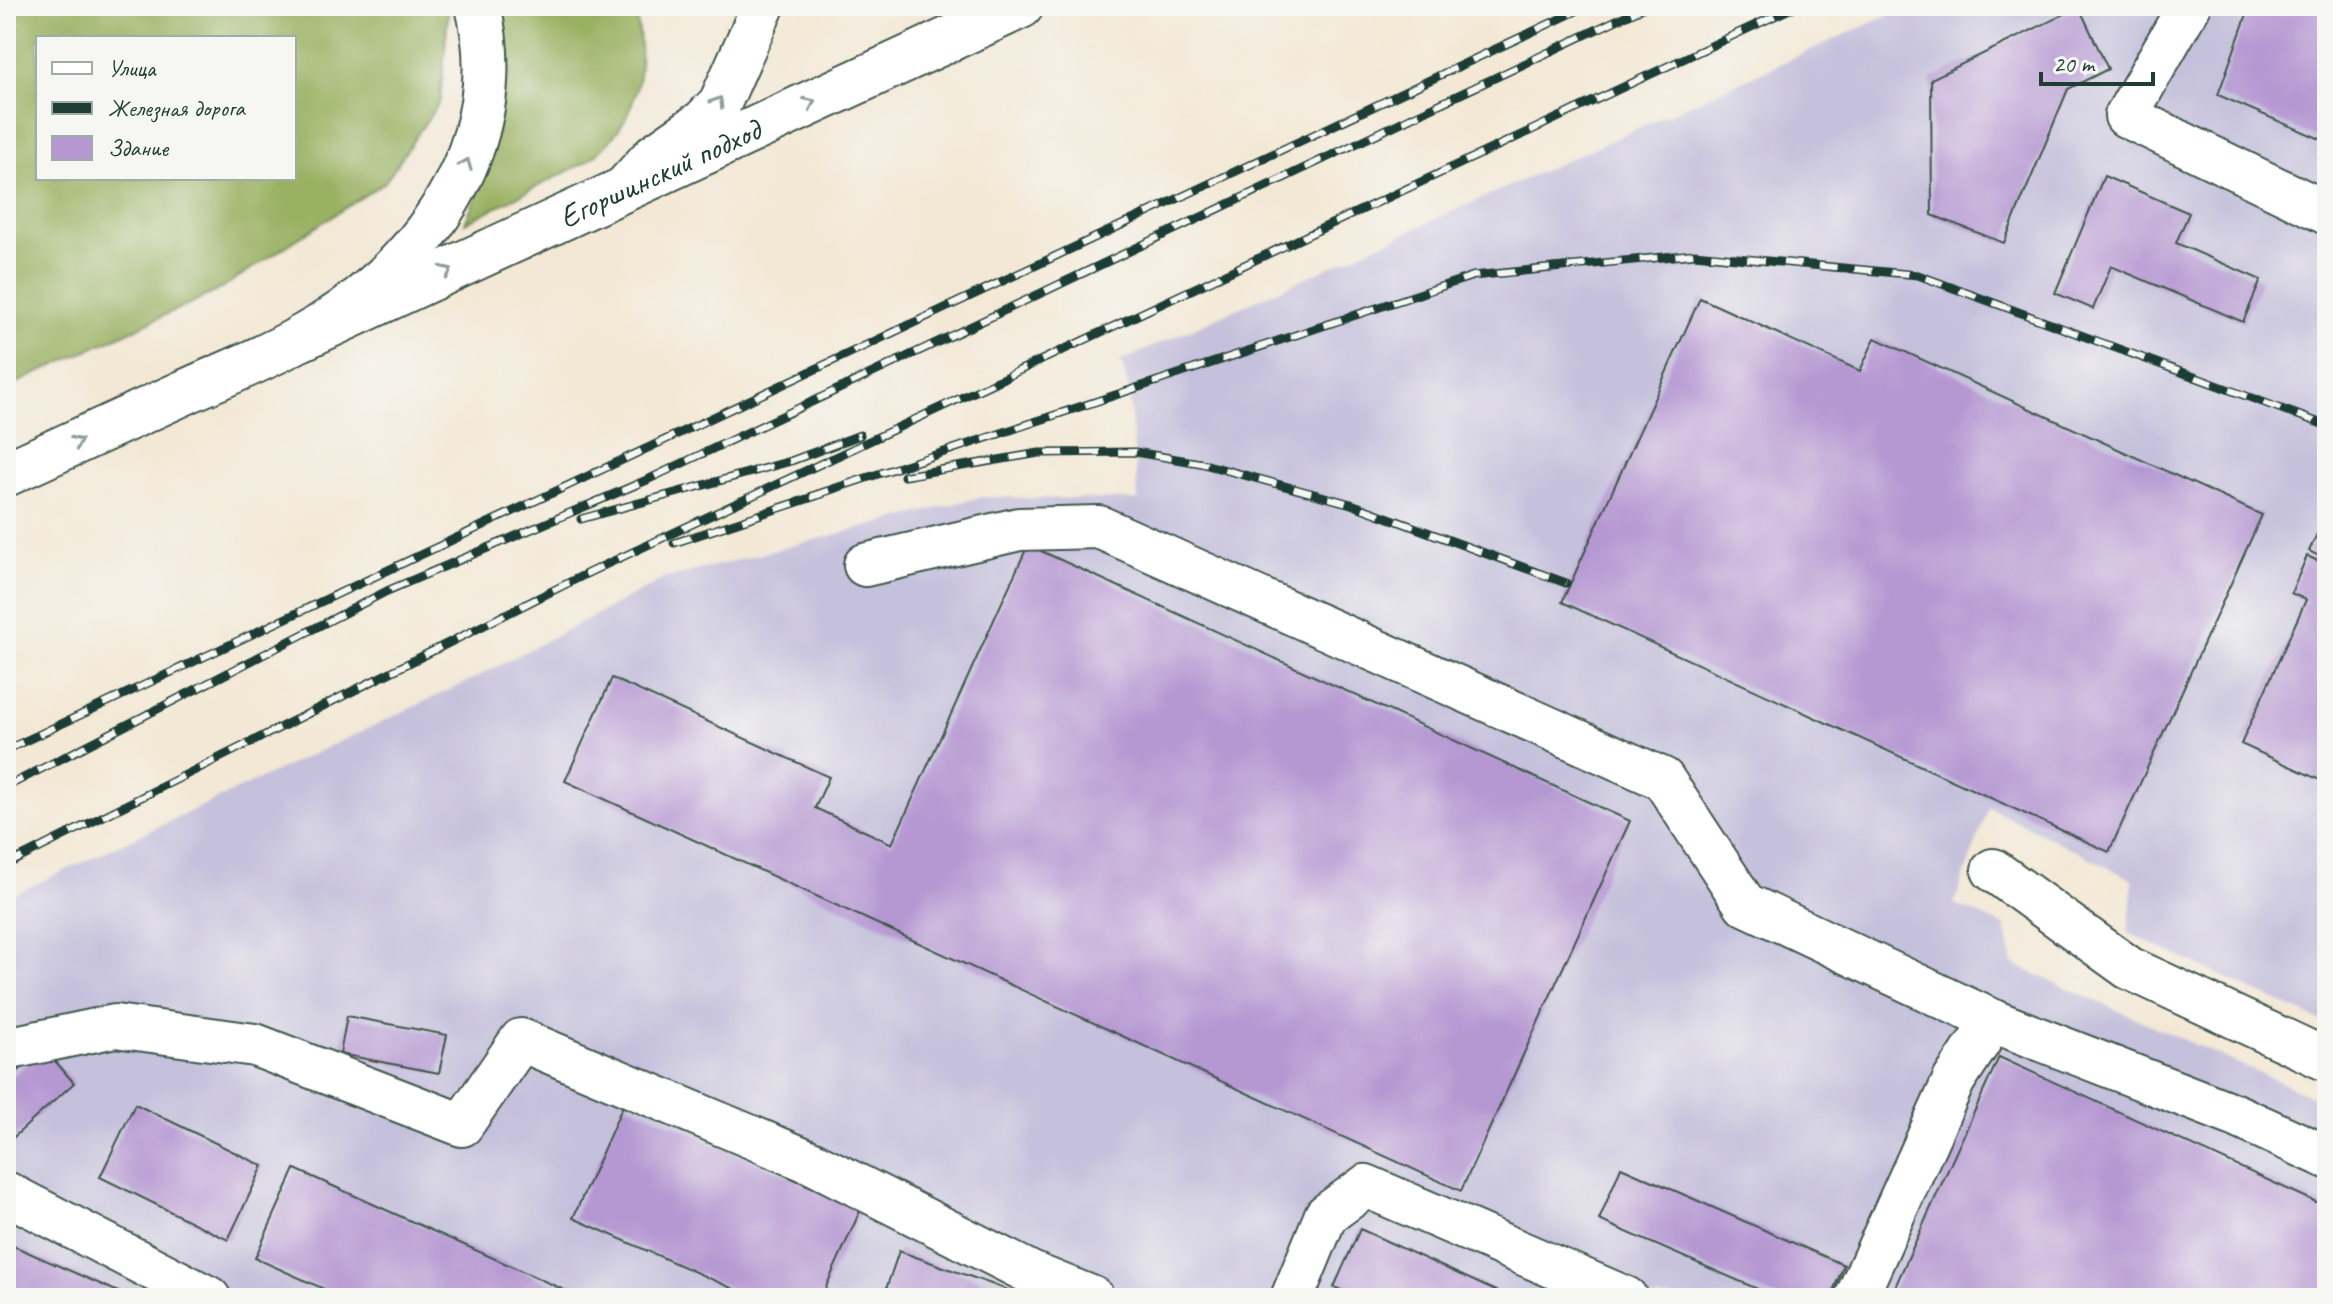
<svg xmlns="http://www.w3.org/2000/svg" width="2333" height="1304" viewBox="0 0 2333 1304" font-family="Caveat,sans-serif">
  <rect width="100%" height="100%" fill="#f6f6f2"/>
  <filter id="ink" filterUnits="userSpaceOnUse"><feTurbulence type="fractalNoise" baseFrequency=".0125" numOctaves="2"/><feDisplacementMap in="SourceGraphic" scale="16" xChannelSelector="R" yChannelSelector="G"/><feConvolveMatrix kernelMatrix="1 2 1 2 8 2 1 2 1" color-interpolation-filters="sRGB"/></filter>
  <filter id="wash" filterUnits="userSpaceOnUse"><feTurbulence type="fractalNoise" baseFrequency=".006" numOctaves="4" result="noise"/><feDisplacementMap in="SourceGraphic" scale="32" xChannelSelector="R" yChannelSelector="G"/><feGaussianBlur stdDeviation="1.8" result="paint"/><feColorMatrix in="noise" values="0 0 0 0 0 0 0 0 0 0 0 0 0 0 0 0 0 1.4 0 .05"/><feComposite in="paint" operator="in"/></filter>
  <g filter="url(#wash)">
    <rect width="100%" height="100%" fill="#f3e8d5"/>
    <polygon fill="#c5c0db" points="1908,6 2327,6 2327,1024 2128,933 2133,880 1989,807 1954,904 2005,926 2013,964 2327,1103 2327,1298 6,1298 6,898 475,678 664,579 981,497 1138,500 1129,391 1121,361"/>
    <g fill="#99b162" stroke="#5c774b" stroke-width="2" fill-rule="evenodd">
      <path d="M 6,6 L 449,6 L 440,101 L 385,182 L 217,291 L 6,388 ZM 38,38 L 294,38 L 294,178 L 38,178 Z"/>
      <path d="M 496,6 L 634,6 C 649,66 639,123 588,161 L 465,223 C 500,138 512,99 496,6 Z"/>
    </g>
    <g id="blocks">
      <g fill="#b598d2">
        <polygon points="2250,6 2327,6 2327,142 2218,95"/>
        <polygon points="2079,7 2108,69 2068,89 2004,243 1932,215 1931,79"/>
        <polygon points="2104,176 2189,213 2176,243 2261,280 2243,322 2111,266 2093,309 2055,293"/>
        <polygon points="1700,298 1860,371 1875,338 2262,515 2109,852 1562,602"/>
        <polygon points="2327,513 2327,560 2309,551"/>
        <polygon points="1028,545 1630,821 1461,1191 565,781 612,678 829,777 815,808 892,844"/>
        <polygon points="2307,556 2327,565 2327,771 2322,781 2241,744 2306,600 2291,593"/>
        <polygon points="347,1016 447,1035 439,1073 340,1054"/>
        <polygon points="44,1048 74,1083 6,1144 6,1082"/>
        <polygon points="1999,1057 2327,1207 2327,1298 1890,1298"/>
        <polygon points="624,1103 861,1209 821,1298 754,1298 573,1218"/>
        <polygon points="135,1104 263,1166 228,1240 100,1177"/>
        <polygon points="1621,1167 1844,1265 1830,1298 1778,1298 1599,1220"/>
        <polygon points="295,1169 582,1298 344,1298 255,1258"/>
        <polygon points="1360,1229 1511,1298 1359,1298 1334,1287"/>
        <polygon points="9,1244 132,1298 6,1298"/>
        <polygon points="899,1251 1030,1298 883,1298"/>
      </g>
    </g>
  </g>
  <g filter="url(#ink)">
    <use href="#blocks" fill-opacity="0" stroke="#3f574c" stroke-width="2"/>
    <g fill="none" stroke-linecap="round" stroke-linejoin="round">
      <g stroke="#3f574c" stroke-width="46">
        <g id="minor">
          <polyline points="2189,6 2126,116 2327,213"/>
          <polyline points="624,188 654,155 703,121 720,103 763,6"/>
          <polyline points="865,565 1019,529 1099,527 1663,779 1745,904 1993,1021"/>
          <polyline points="1993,870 2129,968 2327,1060"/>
          <polyline points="6,1049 115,1026 255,1045 462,1125 521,1040 813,1163 1031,1273 1093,1298"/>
          <polyline points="6,1193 209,1298"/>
          <polyline points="1292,1298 1326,1215 1366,1186 1626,1298"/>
          <polyline points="1856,1298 1954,1080 1993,1021 2237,1116 2327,1157"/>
        </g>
      </g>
      <g stroke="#3f574c" stroke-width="48">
        <g id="major">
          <path id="s1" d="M 300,339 L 1021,6"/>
          <path d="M 6,474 C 65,447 124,420 183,393 C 222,375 262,360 299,339 C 420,273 513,148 478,6"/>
        </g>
      </g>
      <use href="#minor" stroke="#fff" stroke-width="42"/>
      <use href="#major" stroke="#fff" stroke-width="44"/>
      <g stroke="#1f3d34" stroke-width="9">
        <g id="rail">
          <polyline points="904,476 1039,453 1135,452 1200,463 1351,504 1566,583"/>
          <polyline points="812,496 1473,276 1694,254 1918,275 2325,425"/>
          <polyline points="581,519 791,461 860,435"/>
          <polyline points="674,543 822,494"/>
          <polyline points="6,750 1587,6"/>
          <polyline points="6,787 387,591 647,480 1646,6"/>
          <polyline points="6,865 590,572 1796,6"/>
        </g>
      </g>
      <use href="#rail" stroke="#f6f6f2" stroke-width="6" stroke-dasharray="18" stroke-linecap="butt"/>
    </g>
    <defs><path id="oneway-chevron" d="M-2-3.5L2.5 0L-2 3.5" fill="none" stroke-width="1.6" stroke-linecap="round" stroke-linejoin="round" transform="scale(2)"/></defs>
    <g stroke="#8f9e9a">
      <use href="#oneway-chevron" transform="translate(718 102) rotate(-59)"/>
      <use href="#oneway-chevron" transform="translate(810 103) rotate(-25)"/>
      <use href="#oneway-chevron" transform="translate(466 164) rotate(-68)"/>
      <use href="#oneway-chevron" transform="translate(447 271) rotate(-25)"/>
      <use href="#oneway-chevron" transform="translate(77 442) rotate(-25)"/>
    </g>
  </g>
  <g text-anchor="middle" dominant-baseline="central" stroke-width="6" stroke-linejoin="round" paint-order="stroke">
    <g font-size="32" fill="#1f3d34" stroke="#f6f6f2">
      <text stroke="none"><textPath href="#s1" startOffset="396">Егоршинский подход</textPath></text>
    </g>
  </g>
  <rect width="2333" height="1304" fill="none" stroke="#f6f6f2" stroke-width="32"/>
  <rect x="36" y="36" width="260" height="144" fill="#f6f6f2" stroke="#a0aca6" stroke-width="2"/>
  <rect x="52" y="62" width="40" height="12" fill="#ffffff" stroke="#a0aca6" stroke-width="2"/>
  <text x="108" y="76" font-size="24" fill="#1f3d34">Улица</text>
  <rect x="52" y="102" width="40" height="12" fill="#1f3d34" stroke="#a0aca6" stroke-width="2"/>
  <text x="108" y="116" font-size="24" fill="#1f3d34">Железная дорога</text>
  <rect x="52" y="136" width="40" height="24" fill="#b598d2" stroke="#a0aca6" stroke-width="2"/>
  <text x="108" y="156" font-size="24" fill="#1f3d34">Здание</text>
  <path d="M2041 72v12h112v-12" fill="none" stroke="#1f3d34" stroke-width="4"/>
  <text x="2053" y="72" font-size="24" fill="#1f3d34" stroke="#f6f6f2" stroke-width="6" paint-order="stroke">20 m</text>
</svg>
